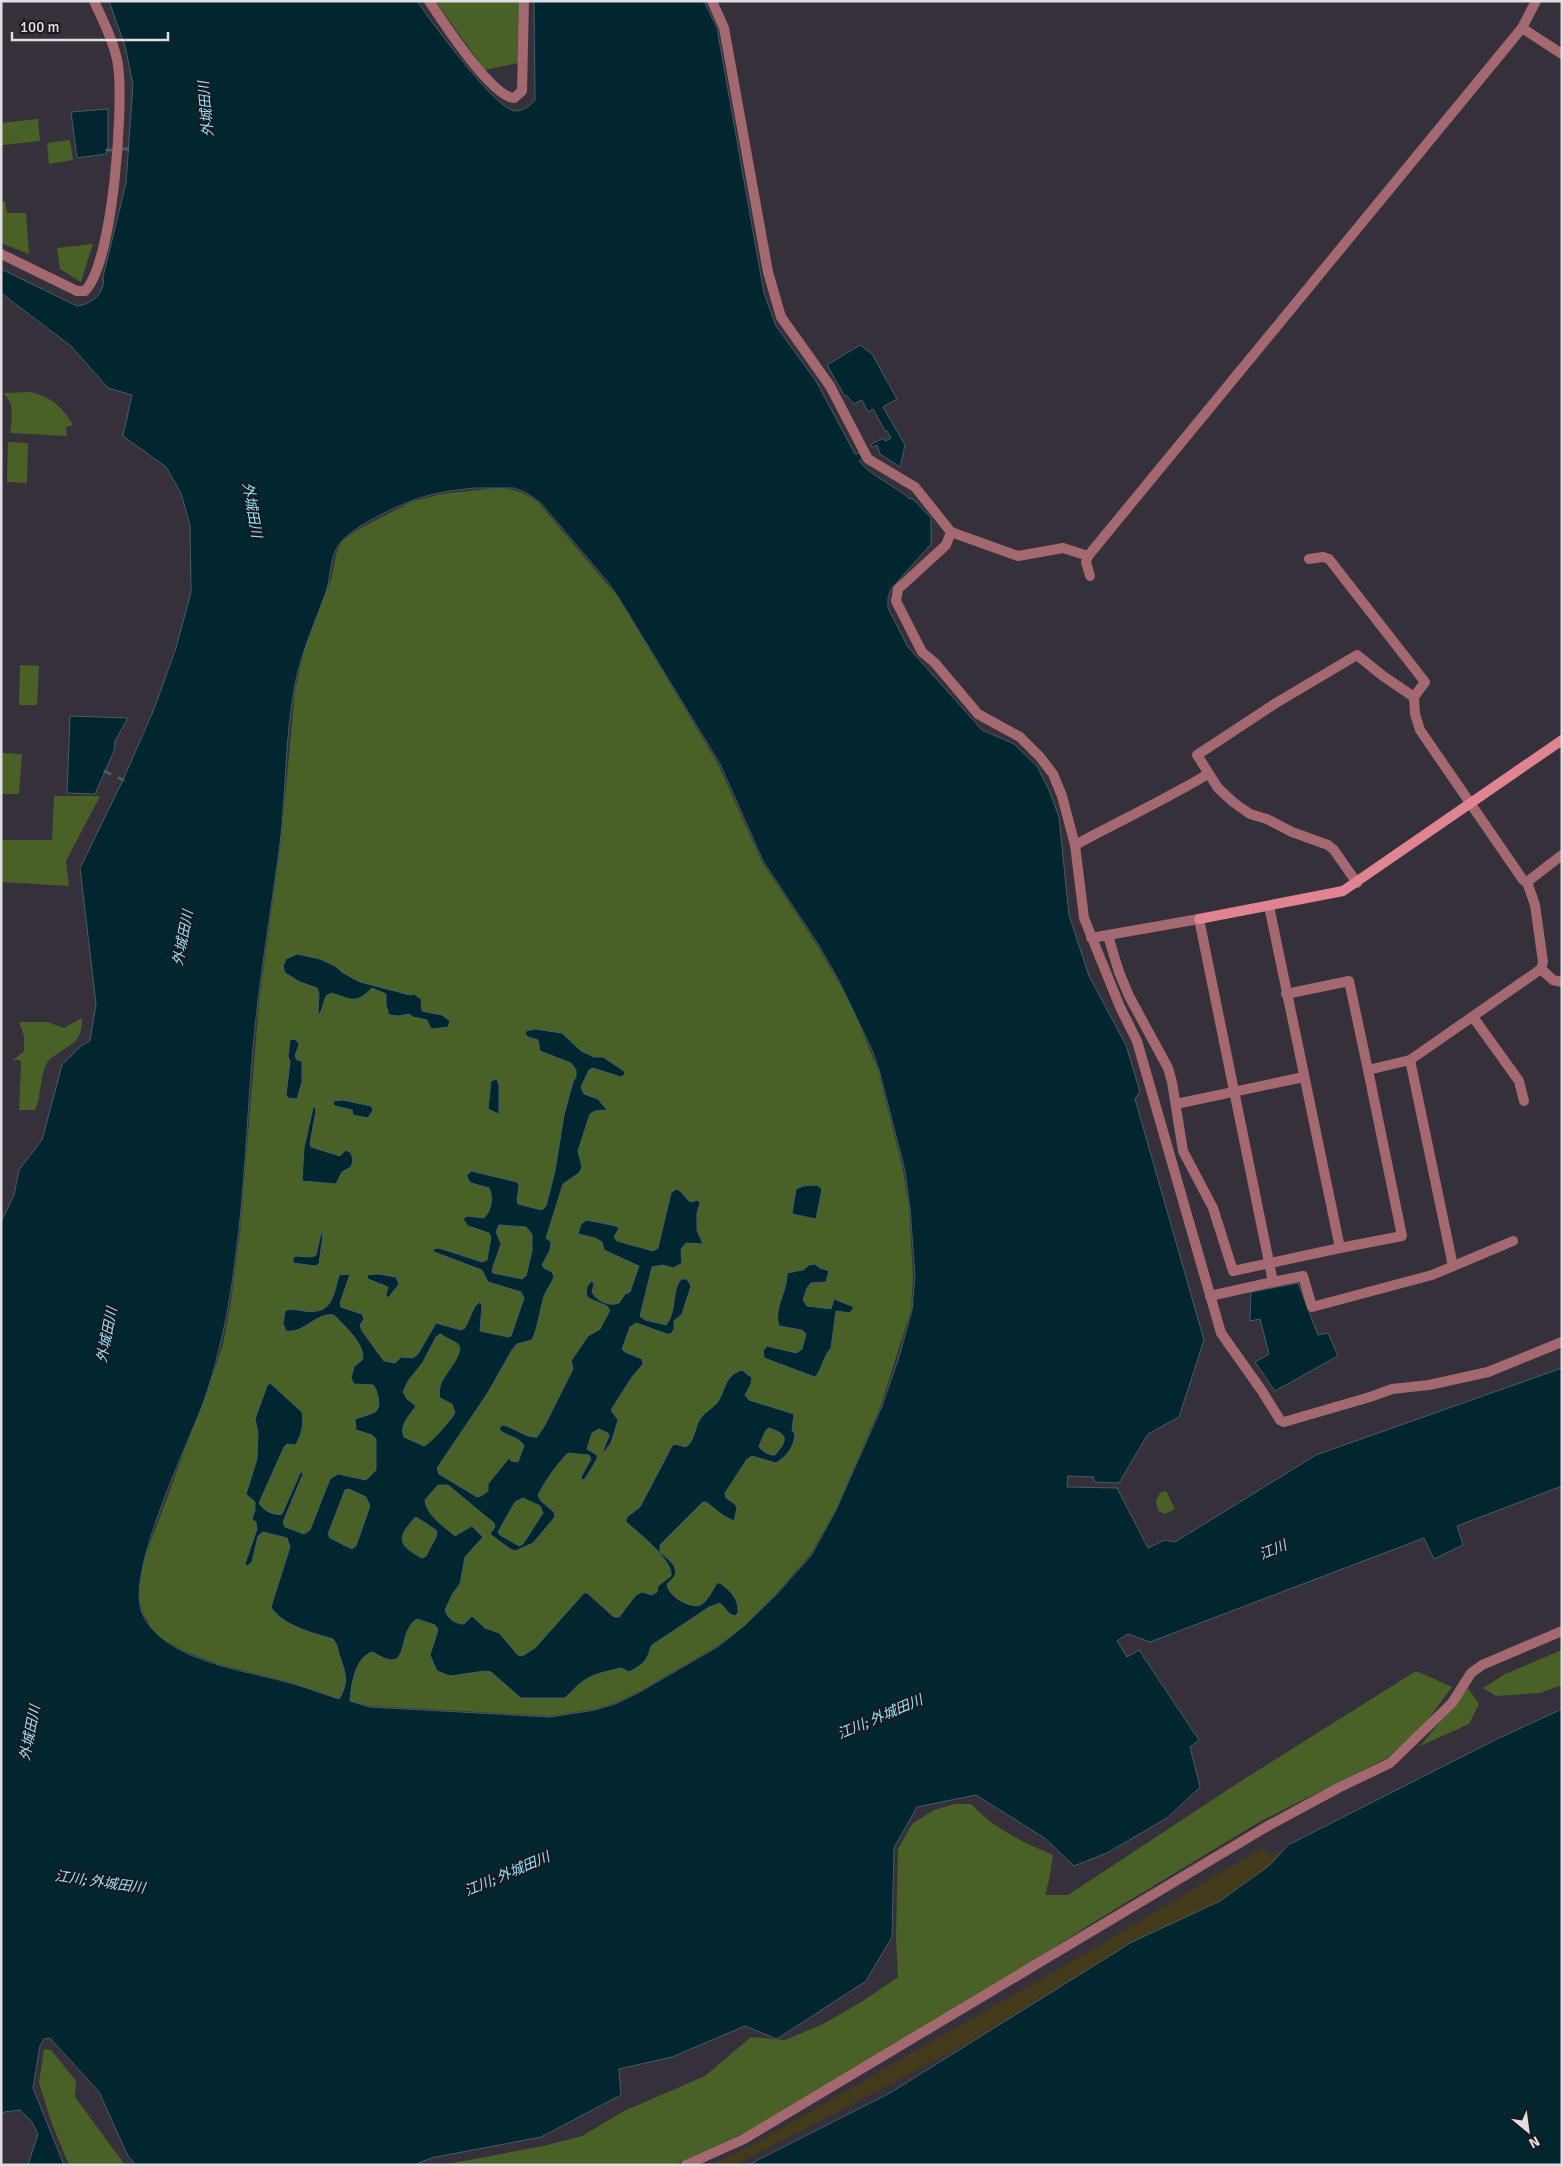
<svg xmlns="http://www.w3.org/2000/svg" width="1563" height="2166" viewBox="0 0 1563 2166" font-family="Signika,'Noto Sans JP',sans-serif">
  <rect width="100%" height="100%" fill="#36303a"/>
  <g fill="#496127">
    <polygon points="435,1 521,1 518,63 485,70"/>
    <polygon points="38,119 40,141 2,145 1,157 1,123"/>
    <polygon points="70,140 73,160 49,164 47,143"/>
    <polygon points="5,201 7,213 26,213 29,254 1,243 1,202"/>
    <polygon points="93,244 81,282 60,269 57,248"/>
    <path d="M 29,392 C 50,396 62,406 73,425 L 66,427 L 67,436 L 10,433 C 12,418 15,404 3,393 Z"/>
    <polygon points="8,442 28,443 27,483 7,482"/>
    <path d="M 497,488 C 514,489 524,492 538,502 L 618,597 L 718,764 L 762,862 L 817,945 L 851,1004 L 878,1070 L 903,1170 L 909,1208 L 913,1277 L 911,1310 L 881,1405 L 836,1509 L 810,1555 L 775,1595 L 745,1625 L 719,1645 L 638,1692 L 615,1703 L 595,1709 L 550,1716 L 370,1706 L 338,1699 L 289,1682 L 218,1664 L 184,1651 L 161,1638 L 152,1629 L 142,1611 L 139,1597 L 141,1568 L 216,1366 L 223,1344 L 231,1302 L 240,1232 L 259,1002 L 281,841 L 295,691 L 306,643 L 331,580 L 337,551 L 342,541 L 357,530 L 411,502 L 441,494 Z"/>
    <polygon points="20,665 39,666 37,705 19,705"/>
    <polygon points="1,753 22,754 19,794 1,794"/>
    <polygon points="54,796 100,796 66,861 69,886 1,882 1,840 52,840"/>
    <path d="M 82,1018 C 82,1040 75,1042 57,1054 C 54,1056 50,1058 48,1061 C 39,1076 42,1095 35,1110 L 19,1110 L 21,1065 L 20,1060 L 13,1060 L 24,1051 L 24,1036 L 19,1022 L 47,1022 L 64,1028 Z"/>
    <polygon points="1166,1491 1175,1509 1165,1514 1158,1511 1156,1501 1160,1493"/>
    <polygon points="1562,1650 1562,1685 1540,1693 1496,1696 1483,1688 1505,1674"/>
    <path d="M 1416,1671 L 1452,1687 L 1424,1725 L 1387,1758 L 1261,1821 L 1099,1919 L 1000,1982 L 751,2130 L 674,2165 L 442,2165 L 543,2146 L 582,2136 L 624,2111 L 705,2076 L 751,2037 L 785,2040 L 823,2024 L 863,2001 L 898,1977 L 896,1937 L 898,1849 L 912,1824 L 934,1810 L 955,1804 L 971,1804 C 993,1828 1022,1842 1053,1855 L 1049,1880 L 1045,1895 L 1068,1895 L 1238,1783 Z"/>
    <polygon points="1468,1688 1479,1704 1469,1724 1420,1746"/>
    <polygon points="44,2049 51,2050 76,2081 75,2097 125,2165 69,2165 52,2124 39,2083"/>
  </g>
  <polygon fill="#423a1a" points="1536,1727 1060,1995 735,2165 711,2165 754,2144 1100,1945 1263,1847 1270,1857"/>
  <g fill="#022630" stroke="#455d66" fill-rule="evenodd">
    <path d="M 109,1 L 417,1 C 431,21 495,109 515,111 C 523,111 530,106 535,100 L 534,1 L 704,1 L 717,28 L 764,293 L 776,326 L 816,381 L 855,454 L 859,453 L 862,458 L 859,461 C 872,477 894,485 910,499 L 912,498 L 931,518 L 931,544 L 891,589 L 888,598 L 888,608 L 908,647 L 982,730 L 1014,744 L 1037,766 L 1049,790 L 1059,817 L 1069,915 L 1089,976 L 1126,1045 L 1140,1092 L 1135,1099 L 1204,1340 L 1179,1417 L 1148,1434 L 1119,1483 L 1094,1482 L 1094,1477 L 1068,1476 L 1067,1487 L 1117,1488 L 1148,1548 L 1165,1540 L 1175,1542 L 1316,1455 L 1562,1368 L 1562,1486 L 1457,1526 L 1463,1545 L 1434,1559 L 1424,1538 L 1150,1642 L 1128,1634 L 1117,1641 L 1127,1657 L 1139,1650 L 1199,1740 L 1190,1747 L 1200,1787 L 1167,1818 L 1107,1853 L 1074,1866 L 1046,1839 L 976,1795 L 917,1807 L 894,1848 L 892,1937 L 866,1981 L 777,2039 L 745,2026 L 672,2057 L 619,2069 L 621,2095 L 541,2137 L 431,2158 L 414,2165 L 136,2165 L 128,2156 L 99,2092 L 50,2038 L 44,2039 L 40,2046 L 33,2088 L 64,2165 L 28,2165 L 38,2134 L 32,2122 L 20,2110 L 4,2112 L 1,2115 L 1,1222 L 14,1195 L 19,1170 L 42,1140 L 62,1065 L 81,1046 L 90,1041 L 96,1004 L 80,868 L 123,780 L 154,709 L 176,648 L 191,592 L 190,525 L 181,493 L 166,467 L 123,436 L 132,395 L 108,388 L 71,346 L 1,293 L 1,269 L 77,306 C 92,304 106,293 103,277 L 126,183 L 133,84 L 125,46 ZM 474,488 L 514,488 L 525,492 L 540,502 L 607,581 L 620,600 L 720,764 L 763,861 L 818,944 L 838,979 L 872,1050 L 879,1070 L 905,1171 L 910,1209 L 915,1276 L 912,1310 L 899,1357 L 882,1406 L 836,1510 L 811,1556 L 775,1596 L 745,1625 L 719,1646 L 638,1693 L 615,1704 L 595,1710 L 550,1717 L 370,1707 L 350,1701 C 351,1686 355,1656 373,1652 C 413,1678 395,1632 417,1619 L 435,1625 L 438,1630 L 430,1655 L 437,1671 L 450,1676 L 485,1671 L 491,1672 L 521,1698 L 565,1698 C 587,1675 591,1675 621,1668 L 629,1672 C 636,1668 644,1664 647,1657 C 650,1653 649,1649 652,1645 L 709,1607 L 720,1603 L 730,1614 L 735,1616 L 738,1613 C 739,1598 731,1592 720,1583 L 717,1583 C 713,1589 707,1603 700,1605 C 689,1609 667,1595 667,1584 C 669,1581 674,1578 675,1575 C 679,1566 665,1557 660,1552 L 660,1545 L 703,1502 L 706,1502 L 724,1516 L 734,1521 L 737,1508 L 735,1504 L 726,1498 L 725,1493 L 747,1459 L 752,1456 L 776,1463 C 787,1456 794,1447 795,1434 L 792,1430 L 794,1414 L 749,1400 L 745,1395 L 751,1384 L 752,1378 L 742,1370 C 726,1375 726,1387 719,1400 C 714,1409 703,1411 698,1423 C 694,1432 694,1441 686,1447 L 674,1444 L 672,1446 L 640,1507 L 627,1517 L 626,1522 C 638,1532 674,1561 671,1576 L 658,1586 L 657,1592 L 652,1595 L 642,1592 L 636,1595 L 619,1617 L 614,1617 L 587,1593 L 584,1593 L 535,1648 L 522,1656 L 518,1655 L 499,1633 L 485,1628 L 472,1616 L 464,1624 C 455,1624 448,1619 445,1610 L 453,1593 L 460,1584 L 465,1557 L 483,1537 L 472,1526 L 455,1536 C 445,1527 426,1515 425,1500 L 438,1485 L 448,1485 L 494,1523 L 495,1527 L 490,1534 L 510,1549 L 515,1551 L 533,1543 L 555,1517 L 554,1512 L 541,1501 L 538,1495 C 546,1480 556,1465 568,1453 L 589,1455 L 591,1459 L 581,1477 L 582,1480 L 585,1479 L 597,1459 L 597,1455 L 587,1449 L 592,1433 L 599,1429 L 608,1433 L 609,1436 L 603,1451 L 604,1452 L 611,1443 L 618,1420 L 611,1410 L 632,1377 L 643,1364 L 642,1359 L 625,1352 L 622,1349 L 630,1327 L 636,1323 L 667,1334 L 671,1334 L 674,1329 L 674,1321 L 682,1314 L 691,1286 L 687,1279 L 681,1279 C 671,1292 677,1313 666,1325 L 645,1320 L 640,1316 L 652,1267 L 663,1265 L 673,1268 L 682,1263 L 681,1249 L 686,1243 L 703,1244 L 697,1230 L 697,1213 L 700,1203 L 698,1200 L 690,1202 L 680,1191 L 676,1189 L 671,1193 L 658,1248 L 653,1251 L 617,1241 L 614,1237 L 619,1228 L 616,1226 L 587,1220 L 581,1224 L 578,1234 L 595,1238 L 602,1242 L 604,1250 L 639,1266 L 630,1292 L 625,1294 L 619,1303 C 610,1307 596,1301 592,1292 L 594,1284 L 592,1281 C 586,1285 585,1292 588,1298 L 607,1306 L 610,1310 L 600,1329 L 588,1336 L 571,1361 L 573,1368 L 571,1373 L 545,1425 L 537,1437 C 525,1438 514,1427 502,1425 L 499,1429 C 506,1437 519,1436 524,1446 L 518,1462 L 511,1461 L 509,1458 L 488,1484 L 488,1491 L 481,1496 L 477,1497 L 439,1474 L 437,1468 L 487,1394 L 512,1350 L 517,1344 L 532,1340 C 538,1327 540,1309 544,1296 C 547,1289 551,1284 554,1277 L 552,1272 L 544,1268 L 542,1265 L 550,1250 L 551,1242 L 546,1238 L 563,1184 L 579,1173 L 582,1167 L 578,1151 L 590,1114 L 595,1111 L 607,1110 L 598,1099 L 584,1094 L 581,1087 L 589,1070 L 593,1068 L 621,1077 L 625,1074 L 624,1071 L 603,1057 L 594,1057 L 581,1051 L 562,1033 L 535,1029 L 526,1031 L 525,1034 L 528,1037 L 538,1040 L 540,1051 L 571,1063 L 576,1070 L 576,1077 L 573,1082 L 564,1115 L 555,1171 L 546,1206 L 542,1210 L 518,1204 L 517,1200 L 519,1185 L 517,1182 L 471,1171 L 467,1175 L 468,1179 L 471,1183 L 489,1188 C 494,1197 491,1212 484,1218 L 467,1216 L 463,1219 L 468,1226 L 489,1233 L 491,1237 L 487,1260 L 482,1262 L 439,1248 L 433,1249 L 434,1252 L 482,1270 L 488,1282 L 521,1292 L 524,1298 L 511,1336 L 508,1337 L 480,1331 L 482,1305 L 480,1302 L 475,1306 L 465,1328 L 461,1330 L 436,1323 L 418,1354 L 413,1358 L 401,1357 L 395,1363 L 384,1361 L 362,1331 L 360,1325 L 364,1319 L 362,1314 L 341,1307 L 340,1303 L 350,1274 L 339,1275 C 333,1297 332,1315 304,1311 C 297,1310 291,1308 285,1311 L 283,1324 L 286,1331 C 304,1334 316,1312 334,1315 C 344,1326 364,1342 363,1359 L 354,1367 L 351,1378 L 354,1384 L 373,1385 C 378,1390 382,1408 375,1412 C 369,1415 361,1417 355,1419 L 356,1430 L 372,1435 L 376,1439 L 376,1470 L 366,1480 L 338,1474 L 330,1479 L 310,1530 L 304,1534 L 285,1527 L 283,1522 L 303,1474 L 301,1471 L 282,1514 C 273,1516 263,1510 259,1503 L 284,1447 L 287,1444 L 295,1445 C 302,1437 304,1422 302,1412 L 270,1383 L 267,1386 L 255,1419 L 258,1432 L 257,1459 L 246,1494 L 255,1502 L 255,1510 L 252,1519 L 256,1522 L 257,1529 L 245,1564 L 247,1566 L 252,1562 L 258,1536 L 263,1532 L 287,1538 L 290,1547 L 271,1607 C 283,1626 313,1633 333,1639 C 337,1644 338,1648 339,1654 C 345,1671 350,1682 339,1699 C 321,1693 302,1686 283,1681 C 241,1670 161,1659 142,1613 C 125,1572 189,1443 205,1398 C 221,1351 230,1303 236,1254 C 245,1186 247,1117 253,1048 C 259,980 271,912 280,844 C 286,793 285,741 294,690 C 300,655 314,625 326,592 C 331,577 330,555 340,543 C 354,525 408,500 430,495 C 444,491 459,490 474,488 ZM 499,1225 L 526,1227 L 532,1234 L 532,1251 L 526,1276 L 522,1279 L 493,1273 L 492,1270 L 501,1244 L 496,1232 ZM 440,1334 L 458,1344 L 460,1348 C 458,1366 435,1379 440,1398 L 452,1404 L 455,1413 C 451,1420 430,1444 424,1446 L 404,1437 C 399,1425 409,1416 416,1406 L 407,1399 L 403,1392 L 408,1381 L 423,1362 L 436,1337 ZM 769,1428 C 787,1434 789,1439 775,1455 C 770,1456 761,1451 759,1446 L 766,1430 ZM 349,1489 L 366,1497 L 370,1506 L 356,1546 L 352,1549 L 330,1538 L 328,1534 L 345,1490 ZM 523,1498 L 540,1506 L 543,1513 L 523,1544 L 519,1546 L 500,1535 L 498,1532 L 515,1502 ZM 416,1517 L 436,1530 L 437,1535 L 426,1556 L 422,1558 C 410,1551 396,1545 405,1530 C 409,1525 411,1521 416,1517 Z"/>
    <polygon points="108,109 108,146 106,154 77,158 71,112"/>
    <polygon points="860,345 872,354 897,399 883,407 905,445 900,467 880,454 877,445 872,447 870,445 883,438 885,441 891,438 887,431 885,431 873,409 868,412 862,400 854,404 847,396 844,395 827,365"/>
    <polygon points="70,716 128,718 115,741 114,751 95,794 67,793"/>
    <path d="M 297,954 L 320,959 L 335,966 L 343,973 L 360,982 L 410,995 L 414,994 L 421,999 L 422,1011 L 442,1015 L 450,1021 L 448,1027 L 431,1029 L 427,1020 L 413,1017 L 409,1014 L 399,1016 L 389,1015 L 386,1005 L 386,994 L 372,988 C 355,1005 352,999 331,993 L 326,996 L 320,1014 L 318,1012 L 319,993 L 317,988 L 300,982 L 285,973 L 283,966 L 286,959 Z"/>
    <polygon points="295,1039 299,1044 295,1056 297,1060 302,1061 302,1082 297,1099 288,1098 286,1095 290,1062 288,1056 290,1040"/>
    <polygon points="497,1079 499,1085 499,1114 488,1109 491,1081"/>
    <polygon points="343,1100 371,1106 373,1110 368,1118 353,1115 352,1110 335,1106 333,1104 334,1101"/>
    <polygon points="315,1107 316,1110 310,1144 311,1147 340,1156 346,1150 351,1153 353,1160 351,1167 342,1172 336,1184 302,1181 304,1148 313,1108"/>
    <polygon points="817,1185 822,1189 816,1219 792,1214 796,1189 803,1186"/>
    <polygon points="321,1233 323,1234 319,1264 315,1266 293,1263 293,1259 295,1256 312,1257 316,1255"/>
    <path d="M 815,1264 L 820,1268 L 829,1271 L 826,1282 L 811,1283 L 807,1288 L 803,1300 L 807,1306 L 831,1309 L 834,1299 L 854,1307 L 850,1313 L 836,1311 L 831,1348 C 823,1356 823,1368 815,1377 L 764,1358 L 763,1351 L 767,1346 L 796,1353 L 802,1349 L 806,1334 L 802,1330 L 779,1326 C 773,1308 788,1291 787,1273 L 803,1270 L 809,1265 Z"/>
    <polygon points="378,1274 396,1277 399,1284 388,1298 386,1295 388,1287 368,1279 367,1275"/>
    <polygon points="1298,1283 1318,1335 1328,1333 1338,1356 1275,1391 1255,1362 1269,1354 1260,1319 1250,1321 1251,1292"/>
    <polygon points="1562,1709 1562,2165 748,2165 890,2093 1132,1942 1220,1901 1270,1865 1288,1845 1495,1740"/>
  </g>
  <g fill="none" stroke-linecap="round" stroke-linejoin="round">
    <g stroke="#455d66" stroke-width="3">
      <polyline points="123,149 128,149"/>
      <polyline points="107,150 111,150"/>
      <polyline points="105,771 110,774"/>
      <polyline points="119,778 123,780"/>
    </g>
    <g stroke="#a36870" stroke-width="10">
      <path d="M 429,1 C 443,22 491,96 514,98 L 522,91 L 524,1"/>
      <polyline points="712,1 724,28 768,272 781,317 830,386 868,459 915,487 951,532 1018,556 1063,548 1088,556"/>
      <polyline points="1536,1 1522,28 1562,54"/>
      <path d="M 1,254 L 77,291 L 85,291 C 113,262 124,107 118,65 C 115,45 103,20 94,1"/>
      <polyline points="951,532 946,545 898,589 896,601 922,652 935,663 978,714 1020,737 1040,757 1053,774 1062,796 1075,845 1084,918 1120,1007 1137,1041 1221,1333 1262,1391 1280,1420 1284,1422 1370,1397 1392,1389 1429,1385 1488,1372 1562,1342"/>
      <polyline points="1309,559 1323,557 1329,559 1425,682 1414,697 1415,714 1420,730 1523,880 1527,882 1535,905 1543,962 1541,969 1410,1060 1453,1266"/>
      <polyline points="1090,576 1086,562 1088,556 1522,28"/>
      <path d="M 1075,845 C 1119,821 1165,800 1208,774"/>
      <polyline points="1527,882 1562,855"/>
      <polyline points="1357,883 1334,850 1328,845 1292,832 1267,819 1250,814 1233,802 1218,788 1197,755 1276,703 1357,655 1383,676 1414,697"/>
      <polyline points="1108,936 1119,972 1129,996 1168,1068 1172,1082 1183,1151 1213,1208 1233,1271 1340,1248 1269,906"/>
      <polyline points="1091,938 1199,919 1273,1282 1210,1296"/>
      <polyline points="1541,969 1553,980 1562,982"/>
      <polyline points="1286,994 1349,981 1368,1070 1410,1060"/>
      <polyline points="1473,1017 1519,1081 1524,1101"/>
      <polyline points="1176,1104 1304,1077"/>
      <polyline points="1340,1248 1402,1236 1368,1070"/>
      <polyline points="1273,1282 1303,1276 1312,1307 1432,1275 1513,1241"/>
      <polyline points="686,2165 744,2139 1266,1827 1338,1788 1390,1763 1452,1703 1471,1673 1482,1665 1562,1631"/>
    </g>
    <polyline stroke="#e18492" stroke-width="10" points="1199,919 1343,891 1562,740"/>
  </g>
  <g text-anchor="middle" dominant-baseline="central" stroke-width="4" stroke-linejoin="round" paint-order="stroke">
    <g font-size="14" font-style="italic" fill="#94e1fb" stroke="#1c191e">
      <text transform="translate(206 109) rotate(-95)">外城田川</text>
      <text transform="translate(252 510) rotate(80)">外城田川</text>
      <text transform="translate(183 938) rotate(-79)">外城田川</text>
      <text transform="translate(107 1335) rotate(-79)">外城田川</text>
      <text transform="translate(1273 1550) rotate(-23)">江川</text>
      <text transform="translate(880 1717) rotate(-23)">江川; 外城田川</text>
      <text transform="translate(30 1733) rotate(-79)">外城田川</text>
      <text transform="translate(507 1874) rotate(-23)">江川; 外城田川</text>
      <text transform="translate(100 1882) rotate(8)">江川; 外城田川</text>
    </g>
  </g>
  <rect width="1563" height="2166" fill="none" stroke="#e1dde3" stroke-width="5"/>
  <g transform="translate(1528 2131) rotate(151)" stroke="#1c191e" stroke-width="4" paint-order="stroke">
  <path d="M0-4L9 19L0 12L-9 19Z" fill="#e1dde3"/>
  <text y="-8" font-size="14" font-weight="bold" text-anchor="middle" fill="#e1dde3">N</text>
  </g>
  <path d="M12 32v8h156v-8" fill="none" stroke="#e1dde3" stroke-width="2.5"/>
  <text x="20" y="32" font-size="15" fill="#e1dde3" stroke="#1c191e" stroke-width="4" paint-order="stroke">100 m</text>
</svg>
